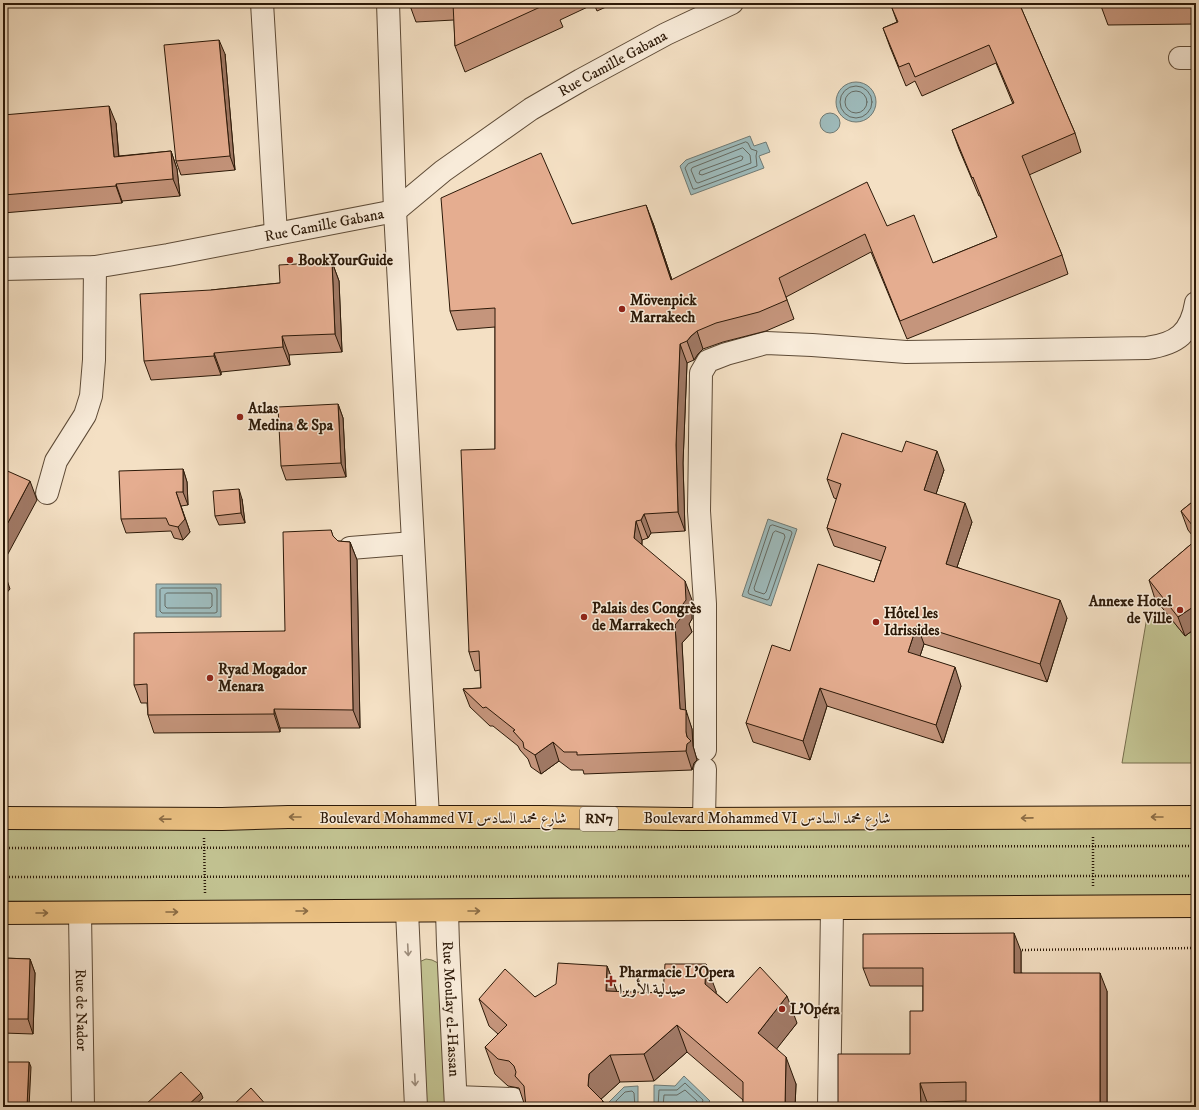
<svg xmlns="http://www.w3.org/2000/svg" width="1199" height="1110" viewBox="0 0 1199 1110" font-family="'IM FELL DW Pica',Amiri,serif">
  <rect width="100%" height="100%" fill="#f4e0c4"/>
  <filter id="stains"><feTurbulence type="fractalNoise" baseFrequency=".005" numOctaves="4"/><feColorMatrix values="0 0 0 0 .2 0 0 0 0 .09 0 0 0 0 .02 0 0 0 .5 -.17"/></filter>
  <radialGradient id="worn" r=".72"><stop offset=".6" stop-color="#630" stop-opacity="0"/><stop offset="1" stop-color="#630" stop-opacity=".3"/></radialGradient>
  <g fill="#c1c190" stroke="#766d4c">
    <polygon points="1147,617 1172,620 1185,636 1196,628 1196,763 1122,763"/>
    <polygon points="1196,822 1196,898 554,898 205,902 3,901 3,827"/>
    <polygon points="426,959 432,960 438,963 449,1107 422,1107 419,962"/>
  </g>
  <g fill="#9ebbbc" stroke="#707a74">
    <circle cx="856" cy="102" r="20"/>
    <circle cx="830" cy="123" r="10"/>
    <polygon points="750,136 754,146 766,142 770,152 759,156 764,168 691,195 680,166 686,160"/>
    <polygon points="768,519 797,529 771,606 742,596"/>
    <polygon points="221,584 221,617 156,617 156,584"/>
    <polygon points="684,1076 710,1101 704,1107 654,1107 654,1085 675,1086"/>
    <polygon points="638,1086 638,1107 615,1107 609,1102 624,1087"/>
  </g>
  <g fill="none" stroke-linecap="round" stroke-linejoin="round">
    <g stroke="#656a62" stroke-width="1">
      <circle cx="856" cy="102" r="16"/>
      <circle cx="856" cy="102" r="11"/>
      <polygon points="746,142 748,143 751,149 757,151 756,156 757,166 695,189 693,189 685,168 688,164"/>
      <polygon points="743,148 750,155 751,163 698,183 696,182 691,170 692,168"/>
      <polygon points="741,156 743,157 742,160 702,175 699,174 700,171"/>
      <polygon points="773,525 791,531 792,533 769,599 767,600 749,594 748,592 770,526"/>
      <polygon points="776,531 784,534 785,537 766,592 764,594 755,591 754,588 773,533"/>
      <polygon points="162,588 216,588 217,590 217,612 215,613 162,613 160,611 160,590"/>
      <polygon points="167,593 211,593 212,595 212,606 210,608 167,608 165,606 165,595"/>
      <polyline points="617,1107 616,1101 625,1092 632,1091 634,1093 635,1107"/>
      <polyline points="658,1107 659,1090 677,1090 685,1083 703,1100 701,1107"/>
      <polyline points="663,1107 664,1095 677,1095 685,1090 697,1101 696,1107"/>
    </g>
    <g stroke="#5e4b37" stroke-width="24">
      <g id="minor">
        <polyline points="262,3 276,234"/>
        <polyline points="388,3 395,211 428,817"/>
        <polyline points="1180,58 1196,58"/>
        <path id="s1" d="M 3,269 L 95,267 L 168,255 L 395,211 L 443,171 L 531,109 L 581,80 L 666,34 L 732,3"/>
        <polyline points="47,493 56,461 85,415 91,396 94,360 95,267"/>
        <polyline points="350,548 413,543"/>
        <path d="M 705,750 L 705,604 L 699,511 L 701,373 L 708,361 L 726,354 L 766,343 L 812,345 L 906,352 L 1147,348 C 1177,344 1191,333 1196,303"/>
        <polyline points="704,819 705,769"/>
        <polyline points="407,911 416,1107"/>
        <path id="s2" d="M 447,911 L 448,945 L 456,1107"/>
        <path id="s3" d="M 80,913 L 83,1107"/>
        <polyline points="456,1097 513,1099"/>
        <polyline points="829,1107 832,909"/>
      </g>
    </g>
    <g stroke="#2c1908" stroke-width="24">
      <g id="major">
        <polyline points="3,818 222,819 288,817 543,817 683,819 1196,817"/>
        <polyline points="3,913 1196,906"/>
      </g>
    </g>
    <g stroke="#2c1908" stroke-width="2.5" stroke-dasharray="1 2" stroke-linecap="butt">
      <polyline points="1093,837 1093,886"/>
      <polyline points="204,838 205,893"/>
      <polyline points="3,848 1196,846"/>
      <polyline points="3,877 1196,876"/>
      <polyline points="1019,950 1196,948"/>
    </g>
    <use href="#minor" stroke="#f8ebd9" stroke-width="22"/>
    <use href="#major" stroke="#eac082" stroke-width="22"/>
  </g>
  <g fill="#c5957c" stroke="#2c1908">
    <polygon points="409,3 615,3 597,11 594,4 560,20 563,27 465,72 455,46 454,20 416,22"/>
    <polygon points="1019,3 1075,133 1081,152 1029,175 1062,255 1068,274 907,339 871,252 786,297 794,319 766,331 723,342 703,349 698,354 694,360 687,363 683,463 685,531 651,533 648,538 642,540 642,545 692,600 692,619 689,624 692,632 682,643 685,710 692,729 693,746 697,760 694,763 692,770 584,774 583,770 571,770 559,761 541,774 531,767 528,759 520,750 518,746 493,726 490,726 470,707 463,689 481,688 480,670 475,671 469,652 495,449 495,327 457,330 450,311 572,224 653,223 672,280 887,226 933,263 997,237 980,196 979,196 959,149 952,130 1013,104 996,63 922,96 915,81 906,86 890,47 883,28 897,22 892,8"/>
    <polygon points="1196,3 1196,24 1108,25 1101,6"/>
    <polygon points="225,54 235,170 181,175 176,161"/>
    <polygon points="3,115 116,123 119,156 171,151 177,169 180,196 122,201 122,203 3,213"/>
    <polygon points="332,262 339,281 342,352 289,355 290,365 221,372 221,375 151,380 144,361 211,290 280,283"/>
    <polygon points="338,404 343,418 346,477 286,480 281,466"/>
    <polygon points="183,469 187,482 188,505 181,506 190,532 183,540 174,538 171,531 126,533 121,519"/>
    <polygon points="944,470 936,494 972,522 957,567 1067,618 1047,682 924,644 920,656 961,686 943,743 827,706 810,760 753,742 746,723 790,651 874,582 881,561 834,546 827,528 837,499 834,498 827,479"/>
    <polygon points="242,499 245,523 219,525 215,516"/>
    <polygon points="1196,499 1196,628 1185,636 1155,599 1149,580 1196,540 1188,530 1181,511"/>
    <polygon points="331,530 333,537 338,541 350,542 357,560 360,728 280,728 280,732 154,733 148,715 147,703 141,703 134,685 285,631"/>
    <polygon points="1021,951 1021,973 1107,991 1107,1107 966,1107 966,1101 927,1102 927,1107 910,1054 923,1011 923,986 870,986 863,968"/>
    <polygon points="3,958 30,959 35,973 33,1034 3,1033"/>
    <polygon points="607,966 617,992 663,993 716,991 716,993 727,1003 797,1023 776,1049 796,1084 795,1107 743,1107 743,1100 687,1052 654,1081 620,1082 601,1099 603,1101 605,1107 526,1107 526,1105 524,1103 519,1088 508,1086 495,1074 485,1047 498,1034 489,1026 479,999 535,997"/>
  </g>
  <g fill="#a07965" stroke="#2c1908">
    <polygon points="219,40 225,54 235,170 230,156"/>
    <polygon points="109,106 116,123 120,174 114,157"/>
    <polygon points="171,151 177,169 180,196 173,179"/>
    <polygon points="116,184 122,201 122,203 116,186"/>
    <polygon points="646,205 653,223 678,298 671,280"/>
    <polygon points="332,262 339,281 342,352 335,334"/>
    <polygon points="697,331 703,349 698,354 694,360 687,341 691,336"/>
    <polygon points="282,336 289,355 290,365 283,347"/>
    <polygon points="680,344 687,363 683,463 685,531 678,512 676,445"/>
    <polygon points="214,353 221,372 221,375 214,356"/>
    <polygon points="338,404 343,418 346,477 341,463"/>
    <polygon points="937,451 944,470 931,509 924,490"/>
    <polygon points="183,469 187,482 188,505 183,492"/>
    <polygon points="30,481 37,500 3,563 3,532"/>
    <polygon points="239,489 242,499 245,523 241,513"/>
    <polygon points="176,492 190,532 183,540 178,527"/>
    <polygon points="965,503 972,522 952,582 946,564"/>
    <polygon points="644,514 651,533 648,538 641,520"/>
    <polygon points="636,521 642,540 641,557 634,538"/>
    <polygon points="350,542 357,560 360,728 353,710"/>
    <polygon points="3,571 4,571 10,589 3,597"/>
    <polygon points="685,581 692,600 692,619 689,624 692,632 682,643 686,715 686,710 692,729 693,746 697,760 694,763 692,770 686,751 687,737 680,709 675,625 680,608"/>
    <polygon points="1060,600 1067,618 1047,682 1040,664"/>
    <polygon points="1196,605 1196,628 1185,636 1178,617"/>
    <polygon points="917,625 924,644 915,671 908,652"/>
    <polygon points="955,667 961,686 943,743 936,725"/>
    <polygon points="820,688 827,706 810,760 803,741"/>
    <polygon points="274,709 280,728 280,732 274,714"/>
    <polygon points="553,742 559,761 541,774 535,755"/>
    <polygon points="1014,933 1021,951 1021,991 1014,973"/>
    <polygon points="30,959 35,973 33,1034 28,1019"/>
    <polygon points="706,964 716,991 715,1011 705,984"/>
    <polygon points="607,966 617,992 606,991"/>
    <polygon points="1100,973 1107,991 1107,1107 1100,1107"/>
    <polygon points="787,996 797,1023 768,1060 758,1033"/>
    <polygon points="677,1025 687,1052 654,1081 644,1054"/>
    <polygon points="610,1055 620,1082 599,1101 603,1101 605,1107 596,1107 588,1086 589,1074"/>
    <polygon points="786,1057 796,1084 795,1107 785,1107"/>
    <polygon points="29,1062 31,1067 29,1107 27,1107"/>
    <polygon points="920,1083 927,1102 927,1107 921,1107"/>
    <polygon points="201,1093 203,1098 193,1107 186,1107"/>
  </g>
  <g fill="#e5ad90" stroke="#2c1908">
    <polygon points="453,3 549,3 455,46"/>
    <polygon points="902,3 1019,3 1075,133 1022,156 1062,255 900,321 865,234 779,278 787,300 759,312 716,323 697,331 691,336 687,341 680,344 676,445 678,512 644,514 641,520 636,521 634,538 685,581 686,600 680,608 685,613 675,625 680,709 686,710 686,732 687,737 691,741 687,744 686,751 577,755 577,752 564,752 553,742 535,755 524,748 523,742 513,731 515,730 486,707 483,708 463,689 481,688 479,651 469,652 461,450 495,449 495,308 450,311 441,198 541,153 572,224 646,205 671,280 867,182 887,226 914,215 933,263 997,237 973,177 972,178 952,130 1014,103 989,45 915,77 909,63 899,67 883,28 898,22 892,8"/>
    <polygon points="1101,3 1196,3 1196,5 1101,6"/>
    <polygon points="219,40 230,156 176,161 164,45"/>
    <polygon points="109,106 114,157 171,151 173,179 116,184 116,186 3,195 3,115"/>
    <polygon points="332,262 335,334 282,336 283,347 214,353 214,356 144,361 140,294 211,290 280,283 279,265"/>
    <polygon points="338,404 341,463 281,466 278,407"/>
    <polygon points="842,433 902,452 906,441 937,451 924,490 965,503 946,564 1060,600 1040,664 917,625 908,652 955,667 936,725 820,688 803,741 746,723 772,645 790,651 818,564 874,582 886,547 827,528 841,484 827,479"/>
    <polygon points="3,469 30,481 3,532"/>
    <polygon points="183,469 183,492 176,492 185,519 178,527 169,525 166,518 121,519 119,471"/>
    <polygon points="239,489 241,513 215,516 213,491"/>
    <polygon points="1196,499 1196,530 1181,511"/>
    <polygon points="331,530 333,536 338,541 350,542 353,710 274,709 274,714 148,715 147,684 134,685 134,633 285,631 283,532"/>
    <polygon points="1196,540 1196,605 1178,617 1149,580"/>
    <polygon points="1014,933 1014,973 1100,973 1100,1107 966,1107 966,1082 920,1083 921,1107 838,1107 838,1054 910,1054 910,1011 923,1011 923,968 863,968 863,934"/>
    <polygon points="3,958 30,959 28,1019 3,1019"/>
    <polygon points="558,963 607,966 606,991 663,993 665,964 706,964 705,984 727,1003 760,967 787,996 758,1033 786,1057 785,1107 743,1107 743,1082 677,1025 644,1054 610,1055 589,1074 588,1086 603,1101 597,1107 526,1107 524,1086 515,1076 516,1072 514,1066 509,1061 498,1059 485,1047 507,1025 479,999 505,969 535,997 556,984"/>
    <polygon points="3,1062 29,1062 27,1107 3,1107"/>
    <polygon points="181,1072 201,1093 186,1107 148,1107 145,1105"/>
    <polygon points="251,1088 268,1107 231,1107"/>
  </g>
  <defs><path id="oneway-shaft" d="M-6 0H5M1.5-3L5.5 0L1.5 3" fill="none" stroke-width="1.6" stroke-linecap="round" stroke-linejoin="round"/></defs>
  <g stroke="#8b6c45">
    <use href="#oneway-shaft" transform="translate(295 817) rotate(180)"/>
    <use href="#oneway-shaft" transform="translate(1157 817) rotate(180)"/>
    <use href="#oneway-shaft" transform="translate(1027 818) rotate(179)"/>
    <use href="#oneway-shaft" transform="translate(165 819) rotate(-179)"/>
    <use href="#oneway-shaft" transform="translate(302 911)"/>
    <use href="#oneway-shaft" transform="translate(474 911)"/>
    <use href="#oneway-shaft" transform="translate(172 912)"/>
    <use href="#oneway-shaft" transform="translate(42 913)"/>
  </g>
  <g stroke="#9c8c7b">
    <use href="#oneway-shaft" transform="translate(408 950) rotate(87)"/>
    <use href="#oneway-shaft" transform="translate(415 1080) rotate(87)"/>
  </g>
  <g fill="#8f2418" stroke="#f8ebd9" stroke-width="1.5">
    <circle cx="290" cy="260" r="4"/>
    <circle cx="622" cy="309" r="4"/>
    <circle cx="240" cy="417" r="4"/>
    <circle cx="1180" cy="610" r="4"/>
    <circle cx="584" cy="617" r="4"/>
    <circle cx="876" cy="622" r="4"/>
    <circle cx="210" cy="678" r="4"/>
    <path d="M609 975h4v4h4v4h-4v4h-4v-4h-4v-4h4z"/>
    <circle cx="782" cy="1009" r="4"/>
  </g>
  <g text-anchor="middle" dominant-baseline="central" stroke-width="3" stroke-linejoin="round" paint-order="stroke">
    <rect fill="#f8ebd9" stroke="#695847" stroke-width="1" x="580" y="807" width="38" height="24" rx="3"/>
    <g font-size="14" font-weight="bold" fill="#2c1908">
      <text x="599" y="819">RN7</text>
    </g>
    <g font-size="15" fill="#2c1908" stroke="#f8ebd9">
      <text stroke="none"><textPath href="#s1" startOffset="661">Rue Camille Gabana</textPath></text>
      <text stroke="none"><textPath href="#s1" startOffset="325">Rue Camille Gabana</textPath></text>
      <text x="443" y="818">Boulevard Mohammed VI شارع محمد السادس</text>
      <text x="767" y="818">Boulevard Mohammed VI شارع محمد السادس</text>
      <text stroke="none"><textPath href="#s2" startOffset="98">Rue Moulay el-Hassan</textPath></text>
      <text stroke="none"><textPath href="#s3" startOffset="97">Rue de Nador</textPath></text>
    </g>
    <g font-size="15" font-weight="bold" fill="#2c1908" stroke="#f8ebd9" text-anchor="start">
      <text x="298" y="260">BookYourGuide</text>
      <text x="630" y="300">Mövenpick<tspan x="630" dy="17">Marrakech</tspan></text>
      <text x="248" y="408">Atlas<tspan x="248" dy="17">Medina &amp; Spa</tspan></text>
      <text x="1172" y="601" text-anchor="end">Annexe Hotel<tspan x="1172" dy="17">de Ville</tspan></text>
      <text x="592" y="608">Palais des Congrès<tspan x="592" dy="17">de Marrakech</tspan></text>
      <text x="884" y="613">Hôtel les<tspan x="884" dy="17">Idrissides</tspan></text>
      <text x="218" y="669">Ryad Mogador<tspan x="218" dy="17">Menara</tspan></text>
      <text x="619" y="972">Pharmacie L'Opera<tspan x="619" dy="17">صيدلية الأوبرا</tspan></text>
      <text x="790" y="1009">L'Opéra</text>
    </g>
  </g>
  <rect width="1199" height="1110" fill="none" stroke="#f4e0c4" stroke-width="16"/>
  <rect x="4" y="4" width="1191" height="1102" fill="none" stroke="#2c1908" stroke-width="2"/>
  <rect x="8" y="8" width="1183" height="1094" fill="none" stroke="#2c1908"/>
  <rect width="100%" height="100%" filter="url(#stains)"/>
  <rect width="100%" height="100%" fill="url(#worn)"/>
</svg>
